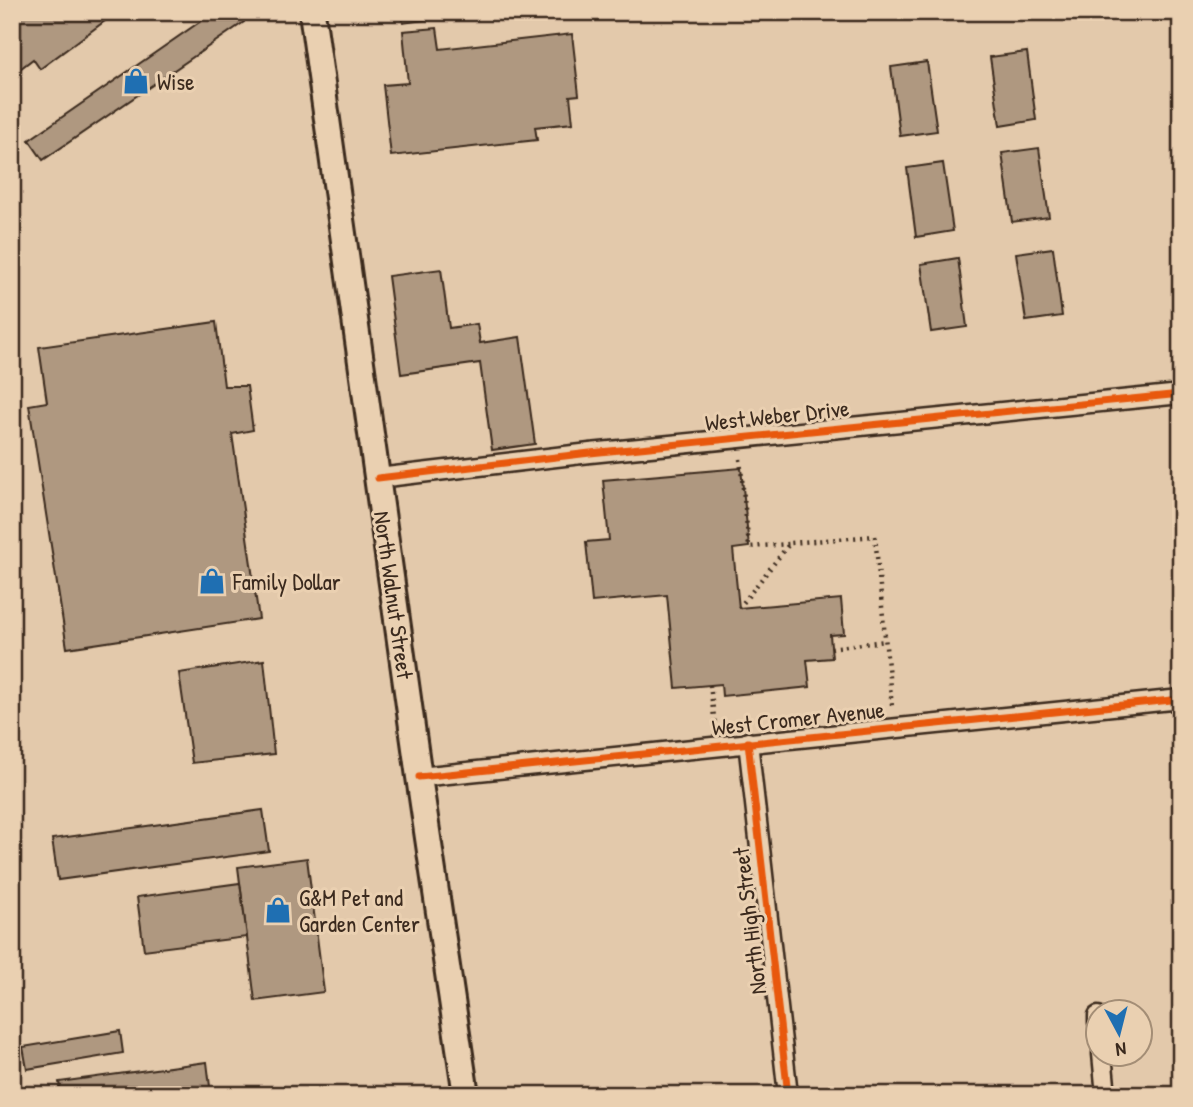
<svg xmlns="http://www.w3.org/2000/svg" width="1193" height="1107" viewBox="0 0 1193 1107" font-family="'Patrick Hand',sans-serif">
  <rect width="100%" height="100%" fill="#e3c9ab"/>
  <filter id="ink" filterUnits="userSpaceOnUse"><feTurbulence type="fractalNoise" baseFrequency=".0143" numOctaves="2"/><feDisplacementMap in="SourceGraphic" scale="14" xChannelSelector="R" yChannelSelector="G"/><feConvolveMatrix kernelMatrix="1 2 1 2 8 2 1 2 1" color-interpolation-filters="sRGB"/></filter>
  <g filter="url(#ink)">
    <g fill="#af9880" stroke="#3b2a1e" stroke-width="2">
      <polygon points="12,12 117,12 40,69 33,59 12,75"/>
      <polygon points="214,12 243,12 244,22 43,160 29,140"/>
      <polygon points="401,12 431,12 432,19 403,23"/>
      <polygon points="437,28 440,49 572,34 579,95 570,96 573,123 535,127 537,140 391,156 383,85 408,83 403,31"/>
      <polygon points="1027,52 1036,120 1000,126 990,57"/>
      <polygon points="927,62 937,131 900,136 891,67"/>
      <polygon points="1039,148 1049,217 1012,222 1002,153"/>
      <polygon points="943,163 953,231 916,237 907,168"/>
      <polygon points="1053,248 1062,316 1026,321 1016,253"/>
      <polygon points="958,258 967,327 931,332 921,264"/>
      <polygon points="441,269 449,328 477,324 480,343 520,337 535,444 492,450 480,363 401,374 388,276"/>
      <polygon points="216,322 224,386 247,386 253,430 232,434 259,619 67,648 29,405 47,402 39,347"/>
      <polygon points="741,468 749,547 733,549 739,608 841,599 844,634 830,635 832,658 807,660 810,687 722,696 721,684 676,688 667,595 592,602 586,542 609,540 603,480"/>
      <polygon points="264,660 274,754 192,763 179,673"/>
      <polygon points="263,810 269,851 58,880 52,839"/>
      <polygon points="307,858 324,992 255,1001 238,867"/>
      <polygon points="240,883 247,937 144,950 137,897"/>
      <polygon points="120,1031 123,1053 27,1069 23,1047"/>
      <polygon points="207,1062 211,1095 61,1095 59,1082"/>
    </g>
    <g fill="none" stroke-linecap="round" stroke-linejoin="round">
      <g stroke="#3b2a1e" stroke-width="23">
        <g id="minor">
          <polyline points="378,478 590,453 1181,394"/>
          <polyline points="748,742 788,1095"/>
          <polyline points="419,777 1181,699"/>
          <polyline points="1098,1016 1098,1022"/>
          <polyline points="1102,1054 1106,1095"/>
        </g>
      </g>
      <g stroke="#3b2a1e" stroke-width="30">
        <polyline id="secondary" points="312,12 419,777 466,1095"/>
      </g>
      <g stroke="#3b2a1e" stroke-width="4.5" stroke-dasharray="2 5" stroke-linecap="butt">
        <polyline points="740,459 749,547 789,544"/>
        <polyline points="739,608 790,543 875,536 892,707"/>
        <polyline points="831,648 885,641"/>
        <polyline points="710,685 715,725"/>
      </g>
      <use href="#minor" stroke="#ead0b1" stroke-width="18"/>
      <use href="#secondary" stroke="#ead0b1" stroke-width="24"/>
      <g stroke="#ead0b1" stroke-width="11">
        <g id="cycleway">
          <polyline points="378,478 590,453 1181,394"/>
          <polyline points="748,742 788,1095"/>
          <polyline points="419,777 1181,699"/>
        </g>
      </g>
      <use href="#cycleway" stroke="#e8590c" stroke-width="7"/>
    </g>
  </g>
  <defs>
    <g id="shop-bare" transform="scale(2.1)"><path d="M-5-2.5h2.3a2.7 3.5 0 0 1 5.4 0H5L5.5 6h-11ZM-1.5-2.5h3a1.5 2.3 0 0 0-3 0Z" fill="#1f6fb2" stroke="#ead0b1" stroke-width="2.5" paint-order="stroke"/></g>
  </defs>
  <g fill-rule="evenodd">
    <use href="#shop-bare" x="136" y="81"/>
    <use href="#shop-bare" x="212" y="581"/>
    <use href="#shop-bare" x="278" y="910"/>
  </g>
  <g text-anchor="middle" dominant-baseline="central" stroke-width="6" stroke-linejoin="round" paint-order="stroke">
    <g font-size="23" fill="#3b2a1e" stroke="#ead0b1" text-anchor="start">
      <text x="157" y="81">Wise</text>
      <text x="233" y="581">Family Dollar</text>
      <text x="299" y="897">G&amp;M Pet and<tspan x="299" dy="26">Garden Center</tspan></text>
    </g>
    <g font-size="23" fill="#3b2a1e" stroke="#ead0b1">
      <text transform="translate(777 415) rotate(-6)">West Weber Drive</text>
      <text transform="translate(394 595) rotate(82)">North Walnut Street</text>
      <text transform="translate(798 718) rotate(-6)">West Cromer Avenue</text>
      <text transform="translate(749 921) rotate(-97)">North High Street</text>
    </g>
  </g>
  <rect width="1193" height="1107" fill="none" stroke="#ead0b1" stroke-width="42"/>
  <rect x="21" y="21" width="1151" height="1065" fill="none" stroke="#3b2a1e" stroke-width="2.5" filter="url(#ink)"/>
  <g transform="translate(1119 1033) rotate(173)"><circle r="33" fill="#ead0b1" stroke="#a48e76" stroke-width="2"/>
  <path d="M0-5L12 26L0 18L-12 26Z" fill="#1f6fb2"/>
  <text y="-10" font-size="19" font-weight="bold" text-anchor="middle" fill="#3b2a1e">N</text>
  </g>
</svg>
